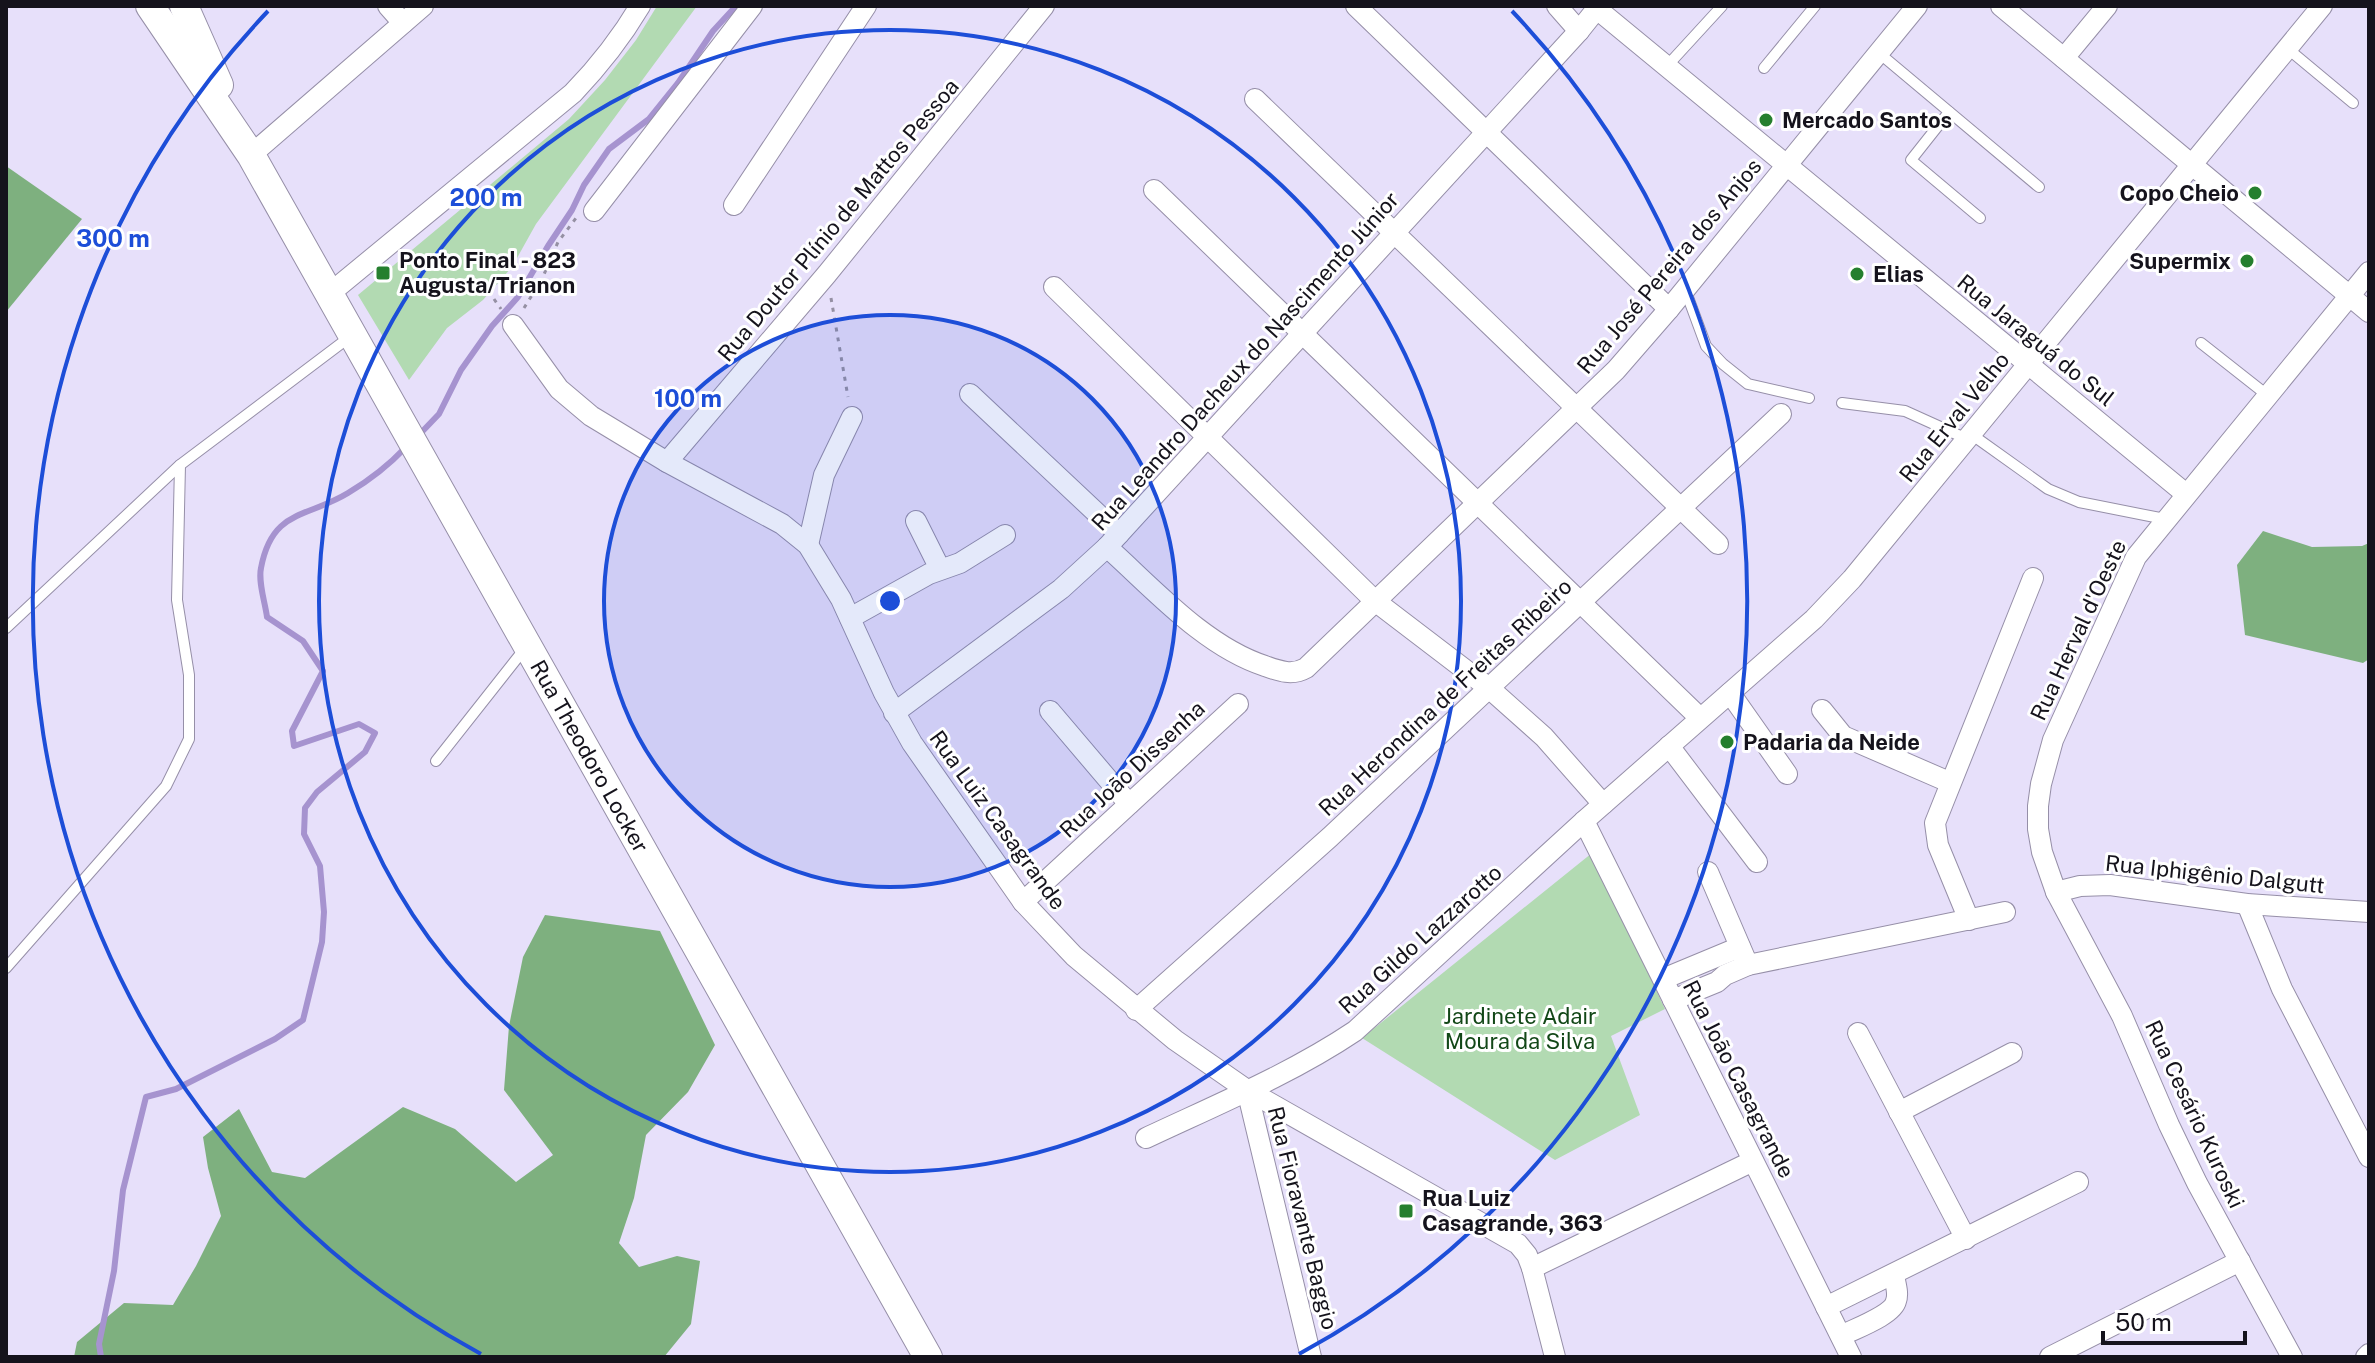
<svg xmlns="http://www.w3.org/2000/svg" width="2375" height="1363" viewBox="0 0 2375 1363" font-family="'Public Sans',sans-serif">
  <rect width="100%" height="100%" fill="#e7e0fa"/>
  <g fill="#b2dab2">
    <polygon points="657,6 697,6 536,224 512,267 483,300 447,328 409,380 358,295 569,119 605,80 636,40"/>
    <polygon points="1592,853 1665,1009 1611,1036 1640,1115 1555,1160 1362,1038"/>
  </g>
  <g fill="#7eb07f">
    <polygon points="6,166 82,219 6,312"/>
    <polygon points="2263,531 2312,547 2362,546 2369,543 2369,659 2363,663 2245,635 2237,565"/>
    <polygon points="545,915 660,931 715,1045 688,1092 646,1135 634,1198 619,1243 639,1267 677,1256 700,1261 691,1324 664,1357 74,1357 77,1342 124,1303 173,1305 196,1266 221,1216 208,1168 203,1137 239,1109 272,1172 305,1178 403,1107 455,1129 516,1182 553,1155 504,1090 509,1026 523,957"/>
  </g>
  <g fill="none" stroke-linecap="round" stroke-linejoin="round">
    <g stroke="#a693cf" stroke-width="6">
      <polyline points="417,437 439,414 461,370 492,326 518,297 548,246 572,210 584,185 609,149 649,119 678,83 713,31 736,6"/>
      <path d="M 101,1357 L 99,1344 L 114,1271 L 123,1190 L 146,1097 L 176,1089 L 275,1039 L 303,1020 L 322,942 L 324,912 L 320,866 L 304,834 L 305,808 L 317,792 L 365,752 L 375,733 L 359,724 L 294,746 L 292,731 L 323,671 L 303,641 L 267,617 C 265,602 258,582 261,568 C 272,509 307,518 348,493 C 370,480 389,465 406,447"/>
    </g>
    <g stroke="#968fa8" stroke-width="12">
      <g id="lane">
        <polyline points="2287,48 2353,103"/>
        <polyline points="1879,53 2039,187"/>
        <polyline points="1667,66 1722,6"/>
        <polyline points="1764,68 1815,6"/>
        <polyline points="1949,112 1911,160 1980,218"/>
        <polyline points="1685,289 1706,346 1723,364 1748,384 1809,398"/>
        <polyline points="2201,343 2267,395"/>
        <polyline points="1842,403 1905,411 1967,439"/>
        <polyline points="1971,434 2048,489 2079,502 2165,519"/>
        <polyline points="6,628 180,465 351,336"/>
        <polyline points="436,761 526,647"/>
        <polyline points="6,968 166,786 189,739 189,675 177,600 180,465"/>
      </g>
    </g>
    <g stroke="#968fa8" stroke-width="22">
      <g id="street">
        <polyline points="388,6 403,23"/>
        <polyline points="1356,6 1669,309"/>
        <polyline points="1557,6 1579,31"/>
        <polyline points="2001,6 2369,312"/>
        <polyline points="1597,9 2186,494"/>
        <polyline points="2064,58 2107,6"/>
        <polyline points="1255,99 1718,544"/>
        <polyline points="251,155 423,6"/>
        <polyline points="1154,190 1700,718"/>
        <polyline points="734,205 866,6"/>
        <polyline points="594,211 752,6"/>
        <polyline points="1054,287 1375,601 1489,688 1544,737 1603,804"/>
        <path d="M 329,294 L 573,93 C 599,66 621,38 640,6"/>
        <polyline points="513,325 559,389 591,416 667,462 782,524 808,545 841,599 884,693 912,743 1023,902 1074,956 1175,1040 1247,1090 1518,1244 1527,1255 1532,1268 1555,1357"/>
        <polyline points="970,394 1119,534"/>
        <polyline points="667,462 827,274 1044,6"/>
        <polyline points="916,521 940,569"/>
        <polyline points="808,545 824,475 852,417"/>
        <path d="M 1107,547 C 1154,589 1204,646 1265,666 C 1279,671 1292,676 1306,668 L 1616,370 L 1669,309 L 1917,6"/>
        <polyline points="850,618 929,574 960,563 1005,535"/>
        <polyline points="1730,693 1787,774"/>
        <polyline points="1822,710 1843,736 1949,782"/>
        <polyline points="1050,711 1129,804"/>
        <polyline points="894,713 1061,589 1107,547 1579,31 1599,6"/>
        <polyline points="1669,746 1757,862"/>
        <polyline points="1584,821 1851,1357"/>
        <polyline points="1708,872 1748,965"/>
        <polyline points="2056,892 2080,886 2110,885 2247,904 2369,912"/>
        <polyline points="1023,902 1238,704"/>
        <polyline points="2247,904 2282,989 2369,1157"/>
        <polyline points="1969,920 1938,845 1935,823 2033,578"/>
        <polyline points="1663,979 1740,947"/>
        <polyline points="1673,1000 1717,982 1725,975 1748,965 2005,912"/>
        <polyline points="1136,1010 1330,837 1781,414"/>
        <polyline points="1858,1033 1966,1239"/>
        <polyline points="1247,1090 1311,1357"/>
        <polyline points="1899,1112 2012,1053"/>
        <path d="M 1146,1138 C 1216,1105 1291,1074 1355,1031 L 1584,821 L 1814,619 L 1852,579 L 2322,6"/>
        <polyline points="1532,1268 1753,1161"/>
        <polyline points="1826,1307 2078,1182"/>
        <path d="M 1841,1336 C 1854,1329 1893,1315 1896,1301 C 1899,1293 1895,1283 1894,1275"/>
        <polyline points="2050,1357 2240,1261"/>
        <polyline points="2292,1357 2197,1183 2169,1125 2122,1016 2056,892 2042,852 2038,829 2038,806 2041,784 2053,740 2136,557 2369,272"/>
        <polyline points="2366,1357 2369,1354"/>
      </g>
    </g>
    <g stroke="#968fa8" stroke-width="30">
      <g id="secondary">
        <path id="s1" d="M 150,6 L 251,155 L 928,1357"/>
        <polyline points="184,6 219,85"/>
      </g>
    </g>
    <g stroke="#9590a3" stroke-width="3" stroke-dasharray="4 6" stroke-linecap="butt">
      <polyline points="831,298 848,397"/>
      <polyline points="494,299 501,309"/>
      <polyline points="524,308 542,279 558,242 576,218"/>
    </g>
    <use href="#lane" stroke="#fff" stroke-width="10"/>
    <use href="#street" stroke="#fff" stroke-width="20"/>
    <use href="#secondary" stroke="#fff" stroke-width="28"/>
  </g>
  <circle cx="890" cy="601" r="286" fill="#1d4ed8" fill-opacity=".12"/>
  <g fill="none" stroke="#1d4ed8" stroke-width="4">
    <circle cx="890" cy="601" r="286"/>
    <circle cx="890" cy="601" r="571"/>
    <path d="M481 1354A857 857 0 0 1 268 11M1512 11A857 857 0 0 1 1299 1354"/>
  </g>
  <g fill="#257f2e" stroke="#fff" stroke-width="3">
    <circle cx="1766" cy="120" r="8"/>
    <circle cx="2255" cy="193" r="8"/>
    <circle cx="2247" cy="261" r="8"/>
    <rect x="375" y="265" width="16" height="16" rx="4"/>
    <circle cx="1857" cy="274" r="8"/>
    <circle cx="1727" cy="742" r="8"/>
    <rect x="1398" y="1203" width="16" height="16" rx="4"/>
  </g>
  <g text-anchor="middle" dominant-baseline="central" stroke-width="6" stroke-linejoin="round" paint-order="stroke">
    <g font-size="22" font-weight="bold" fill="#15131c" stroke="#fff" text-anchor="start">
      <text x="1782" y="120">Mercado Santos</text>
      <text x="2239" y="193" text-anchor="end">Copo Cheio</text>
      <text x="399" y="260">Ponto Final - 823<tspan x="399" dy="25">Augusta/Trianon</tspan></text>
      <text x="2231" y="261" text-anchor="end">Supermix</text>
      <text x="1873" y="274">Elias</text>
      <text x="1743" y="742">Padaria da Neide</text>
      <text x="1422" y="1198">Rua Luiz<tspan x="1422" dy="25">Casagrande, 363</tspan></text>
    </g>
    <g font-size="22" fill="#15131c" stroke="#fff">
      <text transform="translate(838 220) rotate(-50)">Rua Doutor Plínio de Mattos Pessoa</text>
      <text transform="translate(1669 266) rotate(-50)">Rua José Pereira dos Anjos</text>
      <text transform="translate(2036 340) rotate(39)">Rua Jaraguá do Sul</text>
      <text transform="translate(1245 361) rotate(-48)">Rua Leandro Dacheux do Nascimento Júnior</text>
      <text transform="translate(1954 417) rotate(-51)">Rua Erval Velho</text>
      <text transform="translate(2078 630) rotate(-65)">Rua Herval d'Oeste</text>
      <text transform="translate(1445 697) rotate(-43)">Rua Herondina de Freitas Ribeiro</text>
      <text stroke="none"><textPath href="#s1" startOffset="870">Rua Theodoro Locker</textPath></text>
      <text transform="translate(1132 769) rotate(-43)">Rua João Dissenha</text>
      <text transform="translate(998 820) rotate(54)">Rua Luiz Casagrande</text>
      <text transform="translate(2215 874) rotate(6)">Rua Iphigênio Dalgutt</text>
      <text transform="translate(1420 939) rotate(-42)">Rua Gildo Lazzarotto</text>
      <text transform="translate(1739 1079) rotate(63)">Rua João Casagrande</text>
      <text transform="translate(2195 1114) rotate(65)">Rua Cesário Kuroski</text>
      <text transform="translate(1303 1218) rotate(76)">Rua Fioravante Baggio</text>
    </g>
    <g font-size="22" fill="#124717" stroke="#fff">
      <text x="1520" y="1016">Jardinete Adair<tspan x="1520" dy="25">Moura da Silva</tspan></text>
    </g>
  </g>
  <circle cx="890" cy="601" r="12" fill="#1d4ed8" stroke="#fff" stroke-width="4"/>
  <g font-size="24" text-anchor="middle" font-weight="bold" fill="#1d4ed8" stroke="#fff" stroke-width="6" stroke-linejoin="round" paint-order="stroke">
    <text x="486" y="206">200 m</text>
    <text x="113" y="247">300 m</text>
    <text x="688" y="407">100 m</text>
  </g>
  <rect width="2375" height="1363" fill="none" stroke="#15131c" stroke-width="16"/>
  <path d="M2103 1331v12h142v-12" fill="none" stroke="#15131c" stroke-width="4"/>
  <text x="2115" y="1331" font-size="24" fill="#15131c" stroke="#ffffff" stroke-width="6" paint-order="stroke">50 m</text>
</svg>
